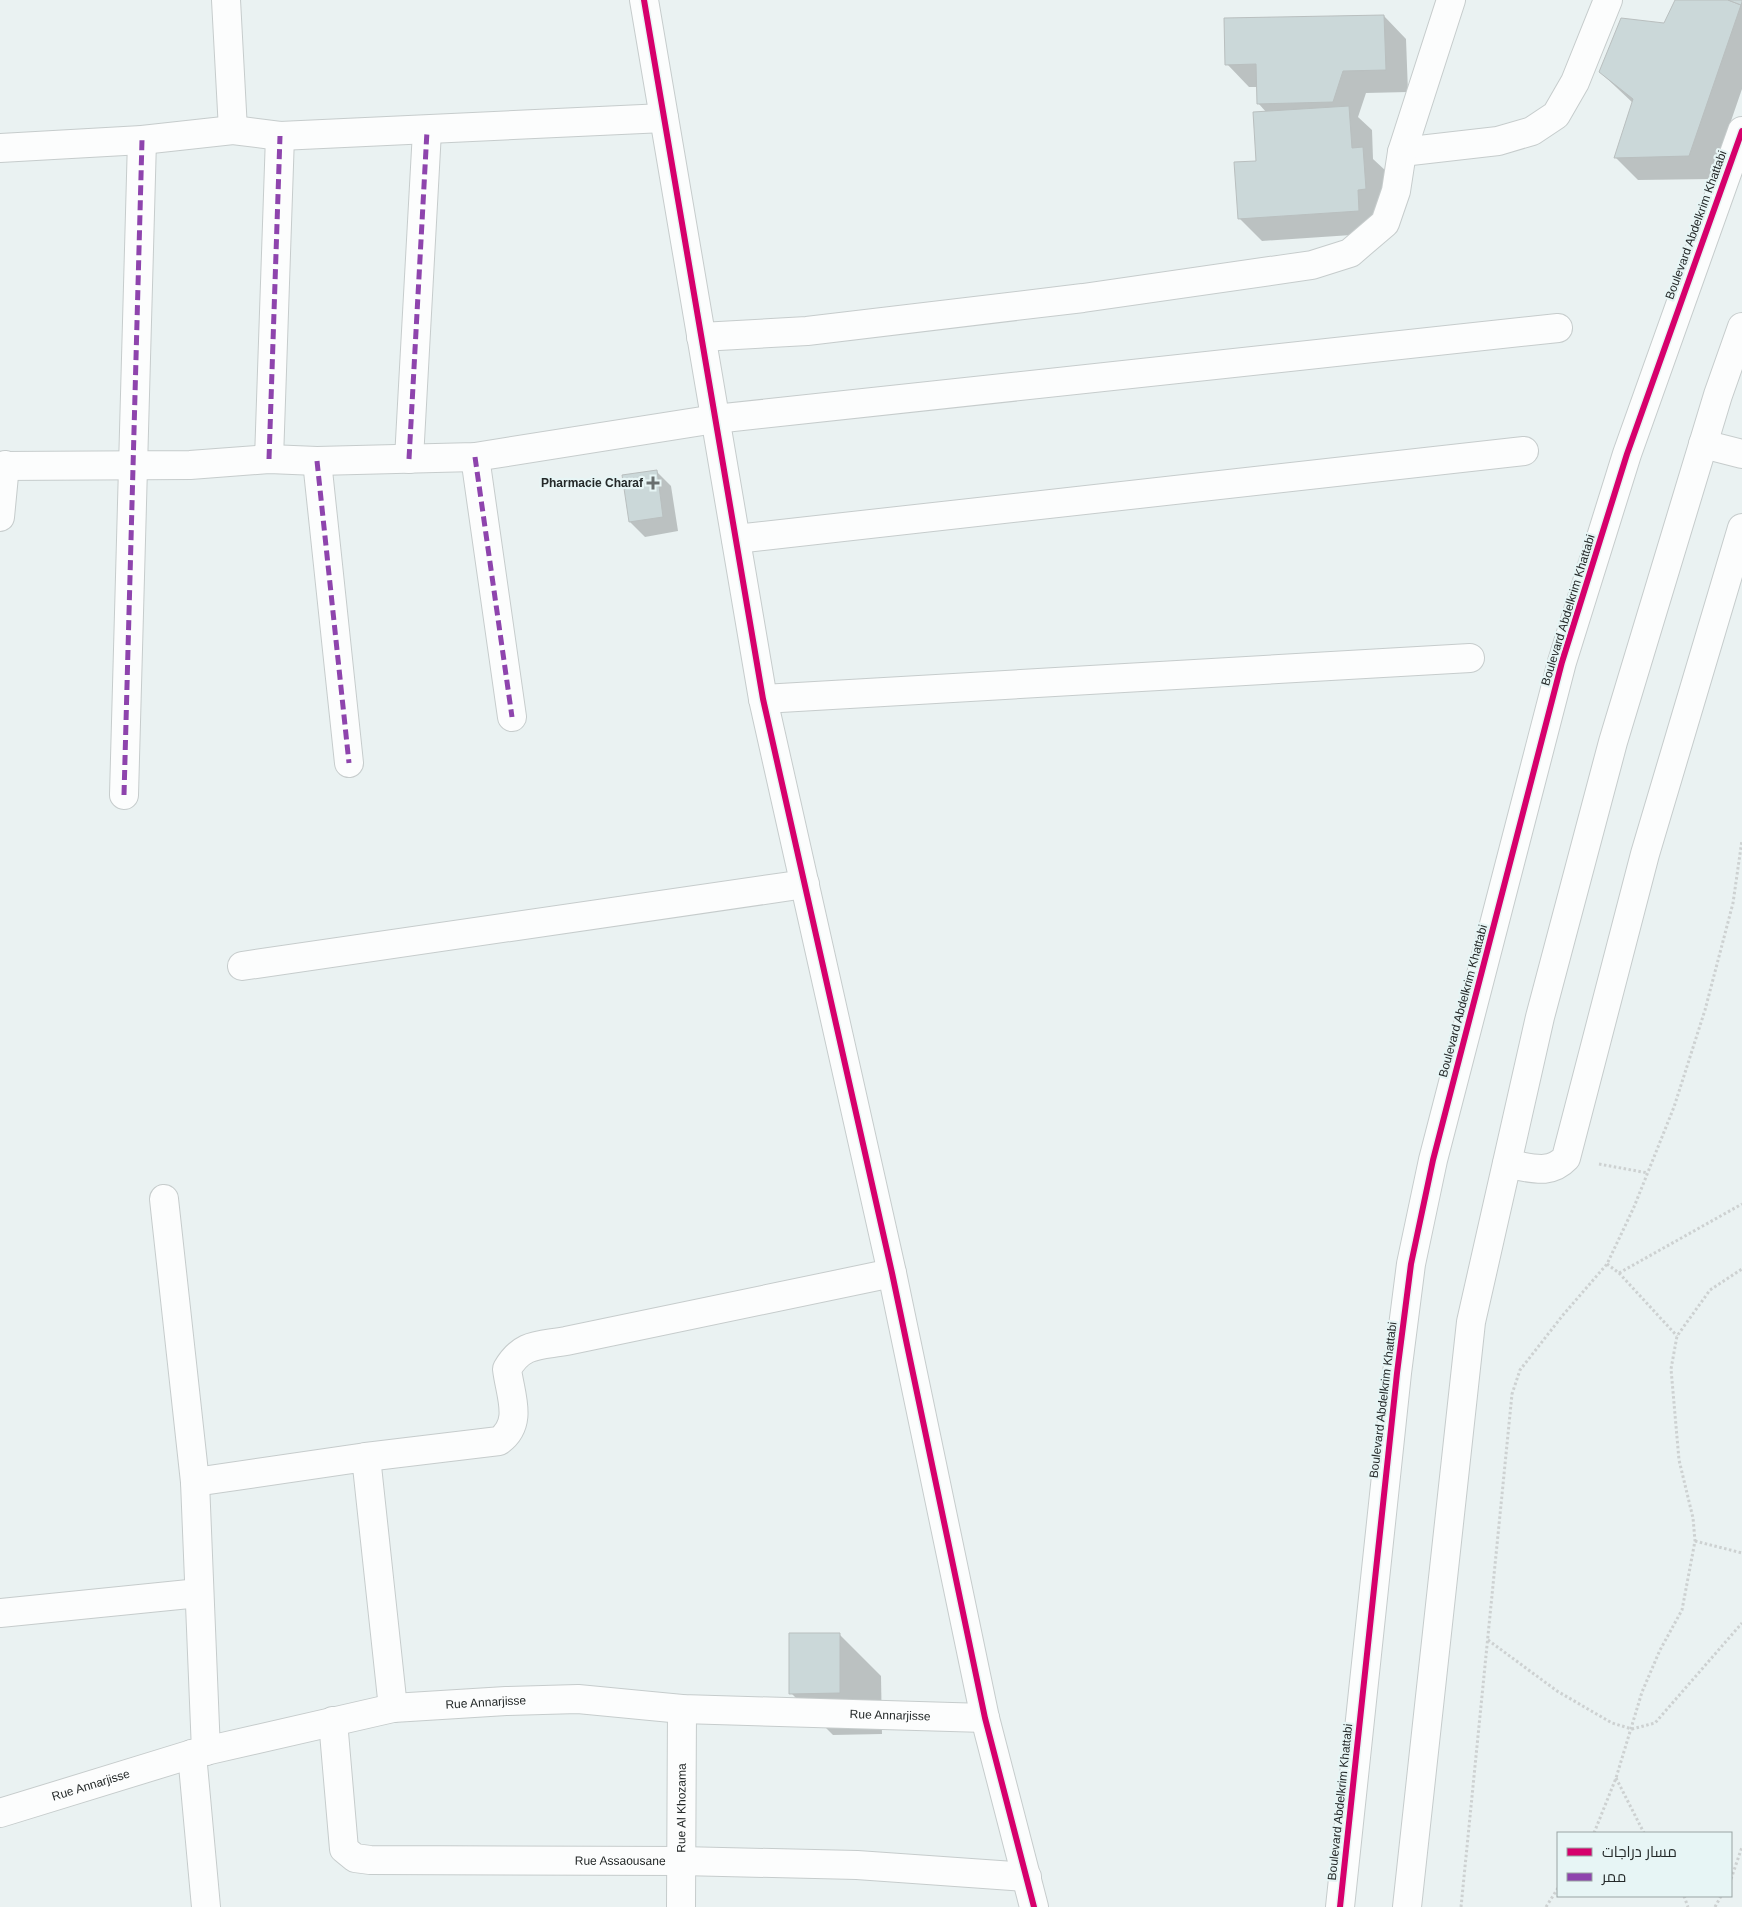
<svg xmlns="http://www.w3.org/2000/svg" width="1742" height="1907" viewBox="0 0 1742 1907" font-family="Arial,Cairo,sans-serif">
  <rect width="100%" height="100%" fill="#eaf2f2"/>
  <g fill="#0003">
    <polygon points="1676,0 1742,0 1742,89 1711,179 1638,180 1615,157 1633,103 1600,72 1665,24"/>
    <polygon points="1384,16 1406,39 1408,92 1366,93 1358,117 1372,130 1373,159 1386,171 1381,233 1262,241 1239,218 1257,162 1267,113 1258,103 1258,87 1249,87 1227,64"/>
    <polygon points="656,471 671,486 678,531 645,537 630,522"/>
    <polygon points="839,1634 881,1676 882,1734 833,1735 791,1693"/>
  </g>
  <g fill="#cbd8d9" stroke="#b9bfbf">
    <polygon points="1675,0 1728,0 1741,5 1689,156 1614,158 1633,99 1599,72 1621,18 1664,23"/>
    <polygon points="1728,0 1742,0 1742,2 1741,5"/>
    <polygon points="1384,15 1386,70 1343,71 1333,102 1257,104 1256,64 1225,65 1224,18"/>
    <polygon points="1349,106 1352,148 1363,147 1366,189 1358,190 1359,211 1238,219 1234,162 1256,161 1253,112"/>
    <polygon points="657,470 663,517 629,522 622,475"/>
    <polygon points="789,1633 840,1633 840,1693 789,1694"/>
  </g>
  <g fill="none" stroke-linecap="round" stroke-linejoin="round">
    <g stroke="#c6cccc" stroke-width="30">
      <g id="minor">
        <polyline points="226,0 233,130"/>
        <polyline points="644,0 763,699 892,1273 985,1718 1034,1907"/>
        <polyline points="0,148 142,140 233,130 280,136 664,118"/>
        <polyline points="1402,152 1498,141 1532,131 1556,115 1575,82 1608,0"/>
        <polyline points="701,337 807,331 1083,298 1312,265 1350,253 1385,223 1396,191 1402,152 1451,0"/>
        <polyline points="1703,444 1742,454"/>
        <polyline points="475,457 512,717"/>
        <polyline points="269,459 280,136"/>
        <polyline points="409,459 427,131"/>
        <polyline points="317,461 349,763"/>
        <polyline points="0,466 190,465 269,459 317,461 475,457 715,419 1558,328"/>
        <polyline points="0,517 5,465"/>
        <polyline points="736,539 1524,451"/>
        <polyline points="763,699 1470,658"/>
        <polyline points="124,795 142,140"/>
        <polyline points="242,966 805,884"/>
        <path d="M 1507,1164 C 1530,1167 1549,1176 1566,1158 L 1645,854 L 1742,528"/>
        <polyline points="164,1199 195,1482 206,1751"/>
        <path d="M 366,1457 L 499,1441 C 524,1423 510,1395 507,1369 C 522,1343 538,1346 566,1341 L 892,1273"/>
        <polyline points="195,1482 366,1457 393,1708"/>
        <polyline points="0,1613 199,1593"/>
        <path id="s1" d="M 333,1721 L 344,1849 L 355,1858 L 370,1860 L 681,1861 L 857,1865 L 1027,1877"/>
        <polyline points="192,1754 206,1907"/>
        <path id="s2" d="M 0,1813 L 192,1754 L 393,1708 L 506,1701 L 578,1699 L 682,1709 L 985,1718"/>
        <path id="s3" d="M 681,1907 L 682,1709"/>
        <polyline points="1340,1907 1397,1373 1411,1264 1433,1160 1562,662 1627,454 1742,131"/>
        <polyline points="1407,1907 1471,1322 1540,1017 1613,742 1718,395 1742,327"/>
      </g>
    </g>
    <g stroke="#cdd1d1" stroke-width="3" stroke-dasharray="2.5 2.5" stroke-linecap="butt">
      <polyline points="1599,1164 1648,1173"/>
      <polyline points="1607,1264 1619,1273 1677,1336"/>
      <polyline points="1619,1273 1742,1204"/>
      <polyline points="1695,1541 1742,1553"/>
      <polyline points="1488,1640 1557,1691 1612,1723 1632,1729 1655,1723 1742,1623"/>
      <polyline points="1616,1778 1644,1833"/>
      <polyline points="1594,1833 1616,1778 1642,1692 1660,1650 1682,1610 1695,1541 1693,1518 1679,1460 1671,1369 1677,1336 1710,1290 1742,1269"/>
      <polyline points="1731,1879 1742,1847"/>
      <polyline points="1684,1896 1688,1907"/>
      <polyline points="1461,1907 1512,1394 1520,1370 1563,1315 1607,1264 1634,1207 1674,1107 1705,1010 1733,903 1742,840"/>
      <polyline points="1546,1907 1558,1888"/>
      <polyline points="1715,1907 1721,1896"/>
    </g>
    <use href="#minor" stroke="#fcfdfd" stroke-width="28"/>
    <g stroke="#8e44ad" stroke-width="5" stroke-dasharray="10 5" stroke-linecap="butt">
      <polyline points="475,457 512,717"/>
      <polyline points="269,459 280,136"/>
      <polyline points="409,459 427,131"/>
      <polyline points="317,461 349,763"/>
      <polyline points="124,795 142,140"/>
    </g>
    <g stroke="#e7f5f5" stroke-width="9">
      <g id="cycleway">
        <polyline points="644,0 763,699 892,1273 985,1718 1034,1907"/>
        <polyline points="1340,1907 1397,1373 1411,1264 1433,1160 1562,662 1627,454 1742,131"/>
      </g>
    </g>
    <use href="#cycleway" stroke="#d6006c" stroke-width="6"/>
  </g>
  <path fill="#696f6f" stroke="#e7f5f5" stroke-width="2" d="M650.5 475.5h5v5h5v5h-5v5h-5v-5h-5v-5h5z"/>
  <g text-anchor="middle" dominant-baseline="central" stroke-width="4.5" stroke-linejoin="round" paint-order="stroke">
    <g font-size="12" fill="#242929" stroke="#e7f5f5">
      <text transform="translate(1696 225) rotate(-70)">Boulevard Abdelkrim Khattabi</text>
      <text transform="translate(1568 610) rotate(-73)">Boulevard Abdelkrim Khattabi</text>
      <text transform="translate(1463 1001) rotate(-75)">Boulevard Abdelkrim Khattabi</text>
      <text transform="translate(1383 1400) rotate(-83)">Boulevard Abdelkrim Khattabi</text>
      <text stroke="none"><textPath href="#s2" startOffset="500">Rue Annarjisse</textPath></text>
      <text stroke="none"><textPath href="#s2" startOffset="905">Rue Annarjisse</textPath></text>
      <text stroke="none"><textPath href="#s2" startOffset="95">Rue Annarjisse</textPath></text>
      <text transform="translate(1340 1802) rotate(-84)">Boulevard Abdelkrim Khattabi</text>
      <text stroke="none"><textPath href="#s3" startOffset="99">Rue Al Khozama</textPath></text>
      <text stroke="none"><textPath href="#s1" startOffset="408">Rue Assaousane</textPath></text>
    </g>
    <g font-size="12" font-weight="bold" fill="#242929" stroke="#e7f5f5" text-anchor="end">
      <text x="643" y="483">Pharmacie Charaf</text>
    </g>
  </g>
  <rect x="1557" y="1832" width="175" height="65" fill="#e7f5f5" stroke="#99a3a3"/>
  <rect x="1567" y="1848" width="25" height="8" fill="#d6006c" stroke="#99a3a3"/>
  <text x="1602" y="1857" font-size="15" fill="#242929">مسار دراجات</text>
  <rect x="1567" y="1873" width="25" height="8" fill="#8e44ad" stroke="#99a3a3"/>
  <text x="1602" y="1882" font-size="15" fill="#242929">ممر</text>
</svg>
